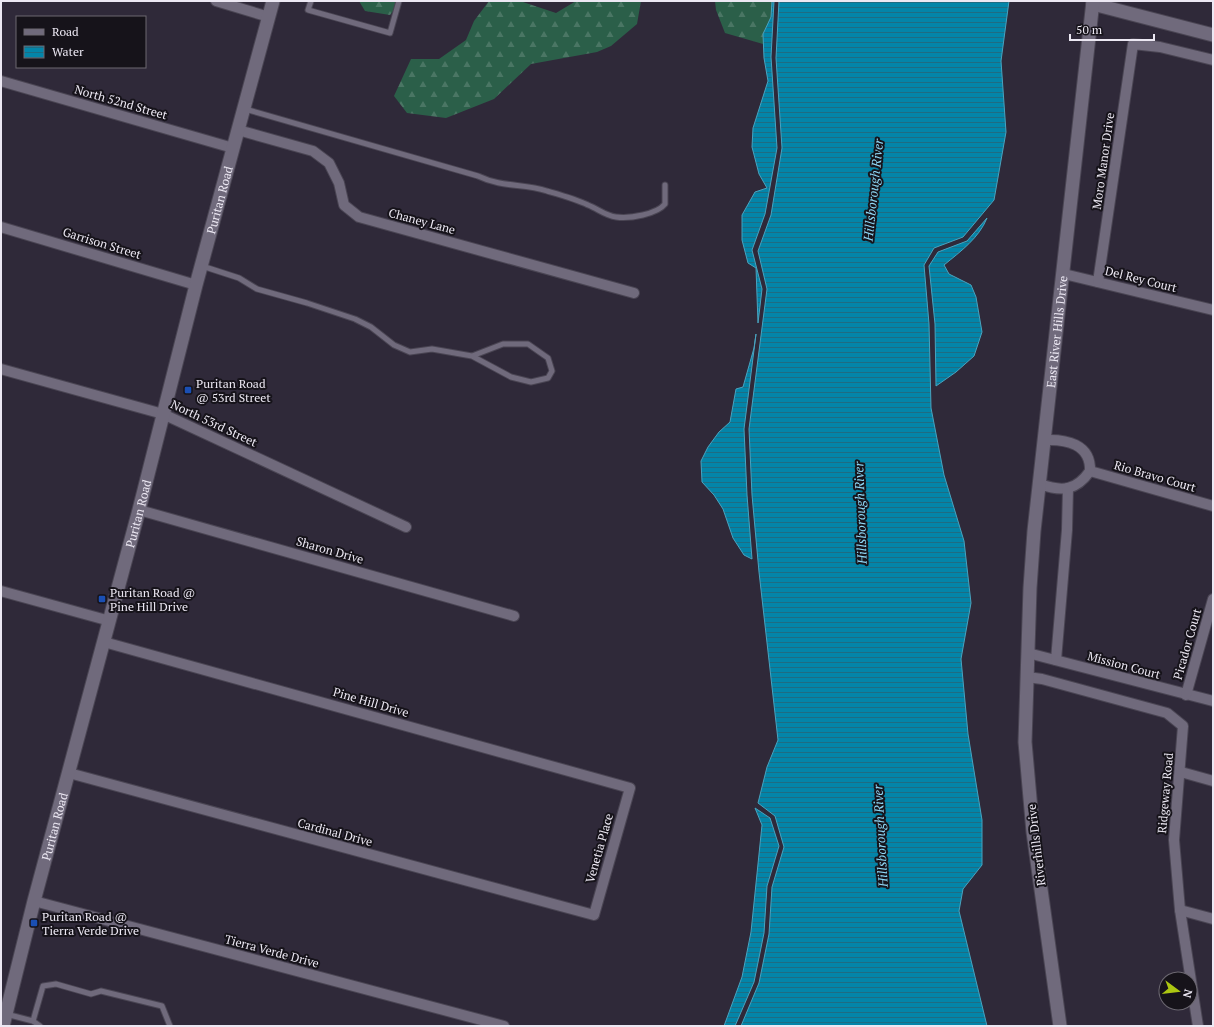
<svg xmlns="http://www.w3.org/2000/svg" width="1214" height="1027" viewBox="0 0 1214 1027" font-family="'PT Serif',serif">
  <defs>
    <pattern id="forest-firs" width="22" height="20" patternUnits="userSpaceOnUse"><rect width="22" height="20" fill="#2b5f49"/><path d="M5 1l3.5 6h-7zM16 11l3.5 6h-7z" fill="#4a7664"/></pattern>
    <pattern id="water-rules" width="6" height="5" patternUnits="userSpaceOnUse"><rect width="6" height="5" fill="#0385a9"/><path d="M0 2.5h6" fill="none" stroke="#1e6c83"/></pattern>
  </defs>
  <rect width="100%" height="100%" fill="#2f2939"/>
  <g fill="url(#forest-firs)">
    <polygon points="359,1 401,1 390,15 365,11"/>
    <polygon points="489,1 520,1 556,13 576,1 641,1 637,24 611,46 597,52 531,64 494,99 446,118 407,113 394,96 411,59 439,59 466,40 474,21"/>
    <polygon points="715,1 772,1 771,17 763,34 763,44 725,33 716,10"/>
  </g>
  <g fill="url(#water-rules)" stroke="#49a3bf">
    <polygon points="772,1 774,1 771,57 777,148 765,214 752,250 762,289 758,323 756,268 748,263 742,240 742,215 755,192 767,188 759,174 752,147 753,128 768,81 764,58 763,34 771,17"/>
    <polygon points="779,1 1009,1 1001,61 1006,132 994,200 963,237 934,248 924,265 929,324 931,408 944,475 964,541 971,603 961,659 968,734 982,820 982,865 963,889 959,911 987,1026 741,1026 759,983 769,934 772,887 784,847 775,816 758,803 767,767 778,740 759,572 752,495 749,429 767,289 758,251 771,215 782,148 776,58"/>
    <path d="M 987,218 C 979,238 961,251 944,265 L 949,274 L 971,285 L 976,297 L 982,332 L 974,356 L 956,372 L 936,386 L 935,324 L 929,266 L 938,252 L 967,241 Z"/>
    <polygon points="756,334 744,429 747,495 752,559 744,555 733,538 723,509 714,495 702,482 701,461 708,447 719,432 730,422 736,389 743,387 754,348"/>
    <polygon points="755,808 770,818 779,846 767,886 764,933 754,982 735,1026 724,1026 742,977 751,932 762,825"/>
  </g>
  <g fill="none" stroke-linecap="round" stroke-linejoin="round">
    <g stroke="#4a4553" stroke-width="7">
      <g id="service">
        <polyline points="311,1 308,10 390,33 399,1"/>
        <path d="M 245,109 L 478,176 C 503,188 523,183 547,191 C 561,195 576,199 588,205 C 598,209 606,216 616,217 C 630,219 657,214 665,204 L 665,185"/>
        <polyline points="202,266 239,278 257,289 307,303 355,319 371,327 394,345 410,352 432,349 472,356 503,344 528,344 548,358 552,371 548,378 531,382 511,377 472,356"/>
        <polyline points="6,1014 33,1021 40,1026"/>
        <polyline points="33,1021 43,986 56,984 91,994 101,991 162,1006 170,1026"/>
      </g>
    </g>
    <g stroke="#4a4553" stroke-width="12">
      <g id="minor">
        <polyline points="216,1 269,17"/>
        <polyline points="1,81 233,148"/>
        <polyline points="238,130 313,151 329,163 339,183 344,205 359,217 634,293"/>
        <polyline points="1,227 196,285"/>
        <polyline points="1064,274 1213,310"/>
        <polyline points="1098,282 1133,44 1160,47 1213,60"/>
        <polyline points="1,369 163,414 406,527"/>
        <polyline points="1090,471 1213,506"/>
        <path d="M 1040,484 C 1062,492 1076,491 1090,471 C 1091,444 1066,439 1045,440"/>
        <polyline points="139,510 514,616"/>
        <polyline points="1,591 110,621"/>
        <polyline points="1028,653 1213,701"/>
        <polyline points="1056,660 1067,530 1068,488"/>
        <polyline points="1027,677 1042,679 1167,713 1183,726 1174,840 1180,910 1198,1026"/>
        <polyline points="1186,695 1213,599"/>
        <polyline points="1181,772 1213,781"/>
        <polyline points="69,773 594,915 630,788 104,642"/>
        <polyline points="34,901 504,1026"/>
        <polyline points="1180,910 1213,919"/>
      </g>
    </g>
    <g stroke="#4a4553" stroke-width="15">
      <g id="tertiary">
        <polyline points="1093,4 1213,35"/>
        <path id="s1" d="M 3,1026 L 34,901 L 139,510 L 196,285 L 273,1"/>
        <path id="s2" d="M 1060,1026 L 1033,832 L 1025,742 L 1030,588 L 1034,531 L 1093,1"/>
      </g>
    </g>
    <use href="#service" stroke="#706a7c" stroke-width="5"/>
    <use href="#minor" stroke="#706a7c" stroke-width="10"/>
    <use href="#tertiary" stroke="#706a7c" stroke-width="13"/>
  </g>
  <g fill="#1a4fb4" stroke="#16131a" stroke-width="1.5">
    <rect x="184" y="386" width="8" height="8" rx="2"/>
    <rect x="98" y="595" width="8" height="8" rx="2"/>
    <rect x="30" y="919" width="8" height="8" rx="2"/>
  </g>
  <g text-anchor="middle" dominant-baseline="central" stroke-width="4" stroke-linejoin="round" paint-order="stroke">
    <g font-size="12" fill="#ece8f3" stroke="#16131a">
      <text transform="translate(121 102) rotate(16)">North 52nd Street</text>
      <text transform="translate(1103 161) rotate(-82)">Moro Manor Drive</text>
      <text stroke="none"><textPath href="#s1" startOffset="854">Puritan Road</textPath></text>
      <text transform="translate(422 221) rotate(15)">Chaney Lane</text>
      <text transform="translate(102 243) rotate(17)">Garrison Street</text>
      <text transform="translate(1141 279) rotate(14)">Del Rey Court</text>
      <text stroke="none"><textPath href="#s2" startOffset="698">East River Hills Drive</textPath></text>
      <text transform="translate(214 423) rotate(25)">North 53rd Street</text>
      <text transform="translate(1155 476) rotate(16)">Rio Bravo Court</text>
      <text stroke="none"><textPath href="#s1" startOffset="530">Puritan Road</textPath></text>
      <text transform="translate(330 550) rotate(16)">Sharon Drive</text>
      <text transform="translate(1187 644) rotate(-74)">Picador Court</text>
      <text transform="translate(1124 665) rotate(15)">Mission Court</text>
      <text transform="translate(371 702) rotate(16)">Pine Hill Drive</text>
      <text transform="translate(1165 793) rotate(-85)">Ridgeway Road</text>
      <text stroke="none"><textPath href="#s1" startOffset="206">Puritan Road</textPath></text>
      <text transform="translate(335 832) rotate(15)">Cardinal Drive</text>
      <text transform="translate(1036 845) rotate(-97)">Riverhills Drive</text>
      <text transform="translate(599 848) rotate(-74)">Venetia Place</text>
      <text transform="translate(272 951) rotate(15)">Tierra Verde Drive</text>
    </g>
    <g font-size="12" fill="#ece8f3" stroke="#16131a" text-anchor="start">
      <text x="196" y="383">Puritan Road<tspan x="196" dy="14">@ 53rd Street</tspan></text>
      <text x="110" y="592">Puritan Road @<tspan x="110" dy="14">Pine Hill Drive</tspan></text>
      <text x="42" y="916">Puritan Road @<tspan x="42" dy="14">Tierra Verde Drive</tspan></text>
    </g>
    <g font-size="13" font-style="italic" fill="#8ed7f5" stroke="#16131a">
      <text transform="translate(873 190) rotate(-84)">Hillsborough River</text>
      <text transform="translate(860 513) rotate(-92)">Hillsborough River</text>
      <text transform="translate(880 836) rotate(-93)">Hillsborough River</text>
    </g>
  </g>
  <rect width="1214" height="1027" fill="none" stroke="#ece8f3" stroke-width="4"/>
  <rect x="16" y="16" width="130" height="52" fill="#16131a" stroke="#6c6871"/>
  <rect x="24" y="29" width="20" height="6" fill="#706a7c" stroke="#6c6871"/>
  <text x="52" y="36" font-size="12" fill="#ece8f3">Road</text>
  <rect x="24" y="46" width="20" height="12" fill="url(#water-rules)" stroke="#6c6871"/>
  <text x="52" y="56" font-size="12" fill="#ece8f3">Water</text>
  <g transform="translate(1178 991) rotate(105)"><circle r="19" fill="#16131a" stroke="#6c6871"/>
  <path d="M0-3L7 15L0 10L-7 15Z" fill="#acc612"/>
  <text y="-6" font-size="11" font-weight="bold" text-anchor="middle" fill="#ece8f3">N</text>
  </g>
  <path d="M1070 34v6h84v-6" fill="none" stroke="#ece8f3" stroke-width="2"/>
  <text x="1076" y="34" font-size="12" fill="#ece8f3" stroke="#16131a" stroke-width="3" paint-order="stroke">50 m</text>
</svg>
